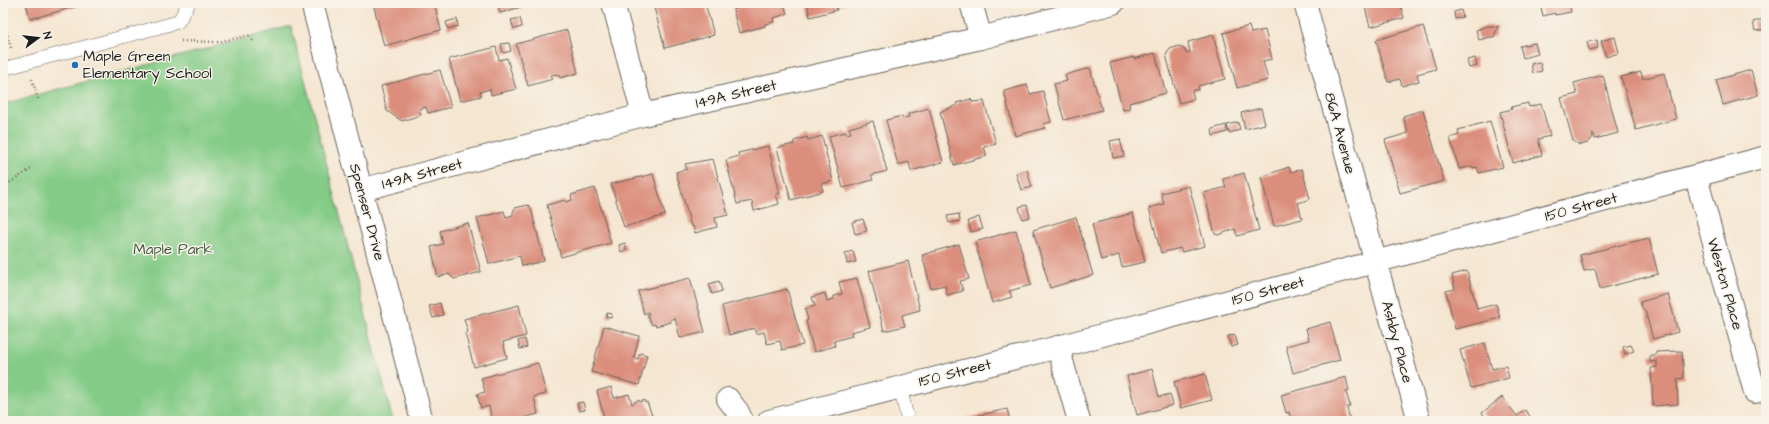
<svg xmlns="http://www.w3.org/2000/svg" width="1769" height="424" viewBox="0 0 1769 424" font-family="'Architects Daughter',sans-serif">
  <rect width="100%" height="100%" fill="#f7f3e8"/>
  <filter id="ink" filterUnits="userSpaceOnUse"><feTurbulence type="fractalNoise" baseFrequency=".025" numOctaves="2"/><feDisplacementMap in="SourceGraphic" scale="8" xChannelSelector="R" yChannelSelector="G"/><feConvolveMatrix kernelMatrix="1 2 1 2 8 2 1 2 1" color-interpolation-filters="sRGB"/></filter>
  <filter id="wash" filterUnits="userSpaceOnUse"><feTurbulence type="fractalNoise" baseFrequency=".012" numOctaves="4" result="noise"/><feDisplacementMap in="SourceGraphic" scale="16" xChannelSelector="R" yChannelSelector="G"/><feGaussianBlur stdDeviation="0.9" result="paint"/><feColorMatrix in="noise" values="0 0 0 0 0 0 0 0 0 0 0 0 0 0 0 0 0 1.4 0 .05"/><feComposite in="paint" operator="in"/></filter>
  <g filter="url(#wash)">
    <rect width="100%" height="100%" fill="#f5e6d1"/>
    <polygon fill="#83cb86" stroke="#507451" points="291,26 393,421 3,421 3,104"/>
    <g id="blocks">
      <g fill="#dc8e7d">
        <polygon points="26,3 89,3 30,19"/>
        <polygon points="373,3 412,3 412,5 434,3 441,30 384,46"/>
        <polygon points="489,3 535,3 500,13 498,5 493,6"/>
        <polygon points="656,3 705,3 714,35 665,48 653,4"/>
        <polygon points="734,3 784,3 787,14 773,18 774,22 765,24 765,26 739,33 733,10 736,9"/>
        <polygon points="807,3 849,3 836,7 837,10 810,17"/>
        <polygon points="1364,3 1400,3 1404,18 1370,27"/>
        <polygon points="1540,3 1583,3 1583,4 1570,6 1571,12 1555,15 1555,13 1543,16"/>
        <polygon points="1461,10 1463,17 1455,19 1454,12"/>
        <polygon points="520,18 522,27 514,29 511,20"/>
        <polygon points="457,19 458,26 448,29 446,22"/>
        <polygon points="1763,19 1766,29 1755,31 1753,22"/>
        <polygon points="1249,26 1251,33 1265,30 1272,59 1263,61 1268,80 1237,88 1223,33"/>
        <polygon points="1423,26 1436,69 1417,74 1419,81 1402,86 1400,79 1388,82 1376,40"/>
        <polygon points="1487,26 1498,26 1494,37 1490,37 1479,40 1476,30"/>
        <polygon points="567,30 578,73 560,78 558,74 551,75 553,79 528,86 516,44"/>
        <polygon points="1213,35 1225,79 1198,86 1199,89 1192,91 1194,99 1179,103 1166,55 1170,49 1179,46 1185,50 1186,53 1190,52 1188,42"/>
        <polygon points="1615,37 1619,53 1606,57 1601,41"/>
        <polygon points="1597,40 1598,48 1589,50 1587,42"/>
        <polygon points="509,43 511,51 503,53 501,44"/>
        <polygon points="1535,43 1538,54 1523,58 1520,46"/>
        <polygon points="496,47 499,60 507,58 516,89 491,95 490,89 480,92 481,96 460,101 449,59"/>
        <polygon points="1155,53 1166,93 1129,103 1130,108 1123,110 1110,63 1134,57 1134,59"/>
        <polygon points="1475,58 1477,66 1469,68 1467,60"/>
        <polygon points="1540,62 1542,71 1533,73 1531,64"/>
        <polygon points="1090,68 1102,110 1064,120 1054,84 1067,81 1065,75"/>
        <polygon points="440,70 451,107 428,113 426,107 419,109 421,115 402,121 387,111 381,86"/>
        <polygon points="1751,70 1758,95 1723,105 1716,80"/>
        <polygon points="1641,72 1643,79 1664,73 1676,119 1636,130 1621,77"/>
        <polygon points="1603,75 1618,133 1595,139 1594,134 1592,134 1593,137 1588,143 1580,145 1573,141 1561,98 1577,94 1574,83"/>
        <polygon points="1027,85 1030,94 1043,91 1051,122 1043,124 1045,128 1015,136 1004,91"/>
        <polygon points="971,99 972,102 984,101 996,144 984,147 987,156 954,165 940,112 957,105 956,103"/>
        <polygon points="1528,103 1529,107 1541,104 1550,136 1538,139 1542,155 1513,163 1500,112 1512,109 1511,107"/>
        <polygon points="929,108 943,162 911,171 909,162 898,165 886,120 902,116 902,118 909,117 908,114"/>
        <polygon points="1261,108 1265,124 1245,129 1241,113"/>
        <polygon points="1423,110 1444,181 1400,193 1385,140 1408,133 1403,116"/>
        <polygon points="873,121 887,171 871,175 873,180 843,188 829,136 845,132 846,134 851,133 849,128"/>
        <polygon points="1490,121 1503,167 1479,173 1477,167 1473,168 1472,166 1459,169 1450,138 1459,135 1458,130"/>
        <polygon points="1238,122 1240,130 1229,133 1227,125"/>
        <polygon points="1226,125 1227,132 1213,136 1212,129"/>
        <polygon points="822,136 833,181 821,184 823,191 791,200 777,148 794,144 794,141 807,137 808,140"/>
        <polygon points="1120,139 1124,156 1113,158 1110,141"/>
        <polygon points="768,146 780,193 776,194 779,204 754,211 752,201 737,204 726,160 739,156 738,153"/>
        <polygon points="713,159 728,215 715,218 717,227 695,233 693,226 691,226 676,172 687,169 685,164"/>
        <polygon points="1289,167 1291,172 1302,169 1310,199 1298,203 1302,219 1274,226 1261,177"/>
        <polygon points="1027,170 1032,187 1021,190 1016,173"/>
        <polygon points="1244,173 1259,230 1237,236 1235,229 1218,235 1215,234 1204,193 1226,187 1223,179"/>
        <polygon points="653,174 665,215 624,227 611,184"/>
        <polygon points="1189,186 1205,246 1182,252 1180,248 1161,253 1149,208 1164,204 1161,193"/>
        <polygon points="595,188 611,243 561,257 547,205 565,200 566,202 572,200 571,195"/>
        <polygon points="528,205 531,208 544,261 522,266 520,256 489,264 477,218 504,211 506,217 513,215 513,212 515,208"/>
        <polygon points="1027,205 1030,217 1022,219 1019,207"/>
        <polygon points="1133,213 1145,262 1122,267 1119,255 1101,260 1092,224"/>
        <polygon points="959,214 960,221 949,223 947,216"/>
        <polygon points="979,217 983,229 971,232 968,221"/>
        <polygon points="1076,217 1093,275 1050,288 1033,230"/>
        <polygon points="863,219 867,231 855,234 852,222"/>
        <polygon points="468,223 481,272 454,279 449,274 438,277 431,247 443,244 440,231"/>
        <polygon points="1016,230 1031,285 1009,291 1012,297 992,303 975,242"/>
        <polygon points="1649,238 1658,274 1600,289 1595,269 1584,271 1580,255"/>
        <polygon points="625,243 627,250 621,252 619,245"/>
        <polygon points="959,244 969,279 960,281 963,291 947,295 945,285 931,288 922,255"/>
        <polygon points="853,251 856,262 847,264 845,253"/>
        <polygon points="908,261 920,310 902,315 905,326 884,331 869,271"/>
        <polygon points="1467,271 1477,309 1496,304 1500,318 1455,329 1446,291 1455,289 1452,275"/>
        <polygon points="690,278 705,332 680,338 675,318 670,320 671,322 656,326 655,324 652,325 647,315 649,314 648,312 644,314 638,291"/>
        <polygon points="857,278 870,327 851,332 852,336 834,341 835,346 814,352 806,321 808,320 805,309 815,306 812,297 825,293 827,301 834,299 834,296 842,294 839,282"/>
        <polygon points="719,281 722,291 712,294 709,284"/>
        <polygon points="787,289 803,345 782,350 780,341 767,344 764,332 756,334 754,328 729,335 722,306"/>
        <polygon points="1668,294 1678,332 1653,339 1645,310 1643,310 1640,302"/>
        <polygon points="440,303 443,315 433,318 429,306"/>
        <polygon points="519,305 526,336 503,342 507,358 474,367 465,333 468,332 464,319"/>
        <polygon points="607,313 612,314 611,318 606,317"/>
        <polygon points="1330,322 1340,360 1293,373 1286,346 1309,340 1306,329"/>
        <polygon points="604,326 639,336 634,358 638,359 640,353 647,355 639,385 591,372"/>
        <polygon points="1235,335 1238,345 1231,347 1228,336"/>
        <polygon points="525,339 527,347 520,349 518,341"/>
        <polygon points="1485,343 1492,369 1506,366 1509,378 1471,388 1460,350"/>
        <polygon points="1631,345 1634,351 1625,354 1623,347"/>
        <polygon points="1682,351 1684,378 1677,379 1678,404 1653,406 1651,368 1657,367 1657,361 1650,362 1650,355 1656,355 1656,352"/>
        <polygon points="538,363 546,394 534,397 538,414 510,421 492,421 489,406 481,408 477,394 485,392 481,378"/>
        <polygon points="1152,369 1159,397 1170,394 1173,405 1137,415 1127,376"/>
        <polygon points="1205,374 1212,400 1181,408 1174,382"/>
        <polygon points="1346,377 1349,391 1346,392 1350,406 1347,407 1350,421 1291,421 1289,412 1286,413 1281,395"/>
        <polygon points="611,387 614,398 629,394 632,404 639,400 640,402 644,400 645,403 647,402 654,421 605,421 597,391"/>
        <polygon points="1502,397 1517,416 1525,410 1534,421 1489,421 1482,413"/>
        <polygon points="583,402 585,410 579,411 577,403"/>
        <polygon points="1007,409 1010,421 963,421 962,419"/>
      </g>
    </g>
  </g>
  <g filter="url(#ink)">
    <use href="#blocks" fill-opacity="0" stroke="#68635b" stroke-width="1"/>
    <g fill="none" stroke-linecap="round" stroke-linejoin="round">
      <g stroke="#68635b" stroke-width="14">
        <g id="lane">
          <polyline points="3,69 178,22 189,3"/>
          <polyline points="900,387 908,421"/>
        </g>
      </g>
      <g stroke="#68635b" stroke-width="24">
        <g id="street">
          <polyline points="312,3 422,421"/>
          <polyline points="613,3 643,115"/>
          <polyline points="971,3 981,38"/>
          <polyline points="1305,3 1419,421"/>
          <polyline points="1696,177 1755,392"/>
          <polyline points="361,190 643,115 981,38 1113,3"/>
          <polyline points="1058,347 1079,421"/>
          <polyline points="728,399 738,412 742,421"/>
          <polyline points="769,421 1058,347 1766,157"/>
        </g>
      </g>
      <g stroke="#68635b" stroke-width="2.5" stroke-dasharray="1 3" stroke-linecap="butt">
        <polyline points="3,20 11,48"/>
        <polyline points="181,41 218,42 251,35 253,42"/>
        <polyline points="32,79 38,99"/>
        <polyline points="3,187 31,169"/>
      </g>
      <use href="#lane" stroke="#fff" stroke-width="13"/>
      <use href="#street" stroke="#fff" stroke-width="22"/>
    </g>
  </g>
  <circle fill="#1f6fb2" stroke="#f7f3e8" stroke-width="1.5" cx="75" cy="65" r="4"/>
  <g text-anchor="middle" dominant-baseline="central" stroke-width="3" stroke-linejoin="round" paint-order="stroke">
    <g font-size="15" fill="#1c1c1c" stroke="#f7f3e8" text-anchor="start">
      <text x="83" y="56">Maple Green<tspan x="83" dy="17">Elementary School</tspan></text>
    </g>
    <g font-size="15" fill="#1c1c1c" stroke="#f7f3e8">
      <text transform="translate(736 94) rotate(-13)">149A Street</text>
      <text transform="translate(1340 133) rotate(75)">86A Avenue</text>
      <text transform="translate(422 174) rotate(-15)">149A Street</text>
      <text transform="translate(1581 207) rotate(-15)">150 Street</text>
      <text transform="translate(367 212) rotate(75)">Spenser Drive</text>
      <text transform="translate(1725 284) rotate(74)">Weston Place</text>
      <text transform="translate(1268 291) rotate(-15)">150 Street</text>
      <text transform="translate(1397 342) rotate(75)">Ashby Place</text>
      <text transform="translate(955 373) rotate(-14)">150 Street</text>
    </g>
    <g font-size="15" fill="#405941" stroke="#f7f3e8">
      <text x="173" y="249">Maple Park</text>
    </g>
  </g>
  <rect width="1769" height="424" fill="none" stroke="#f7f3e8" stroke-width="16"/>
  <g transform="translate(38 38) rotate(75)" stroke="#f7f3e8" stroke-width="3" paint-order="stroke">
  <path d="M0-3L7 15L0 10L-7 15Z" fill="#1c1c1c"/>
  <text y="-6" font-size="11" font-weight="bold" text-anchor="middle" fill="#1c1c1c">N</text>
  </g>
</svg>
